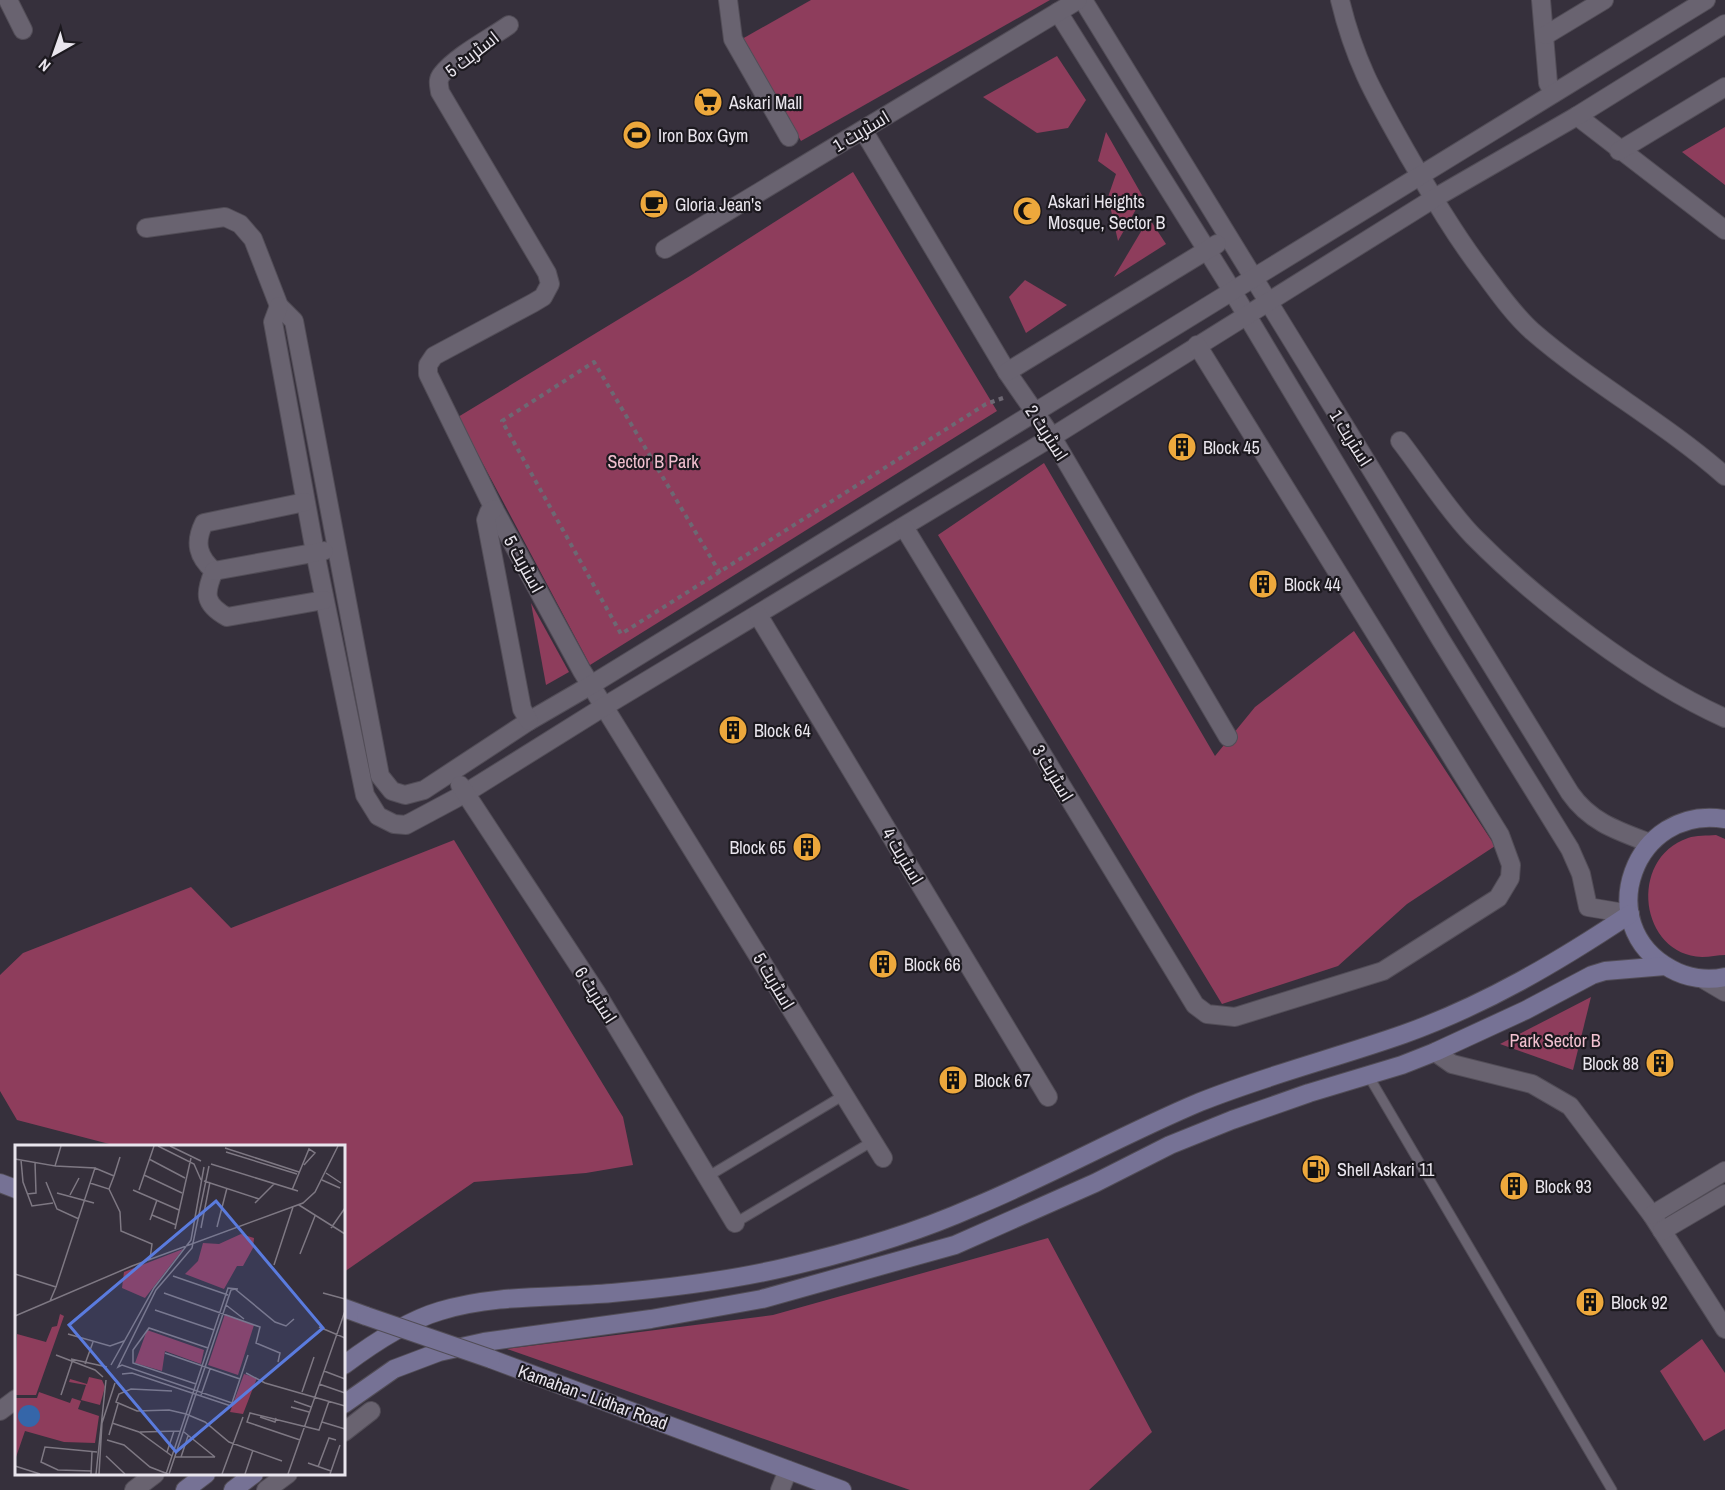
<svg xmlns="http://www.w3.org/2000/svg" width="1725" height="1490" viewBox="0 0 1725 1490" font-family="'Archivo Narrow',Cairo,sans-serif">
  <rect width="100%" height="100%" fill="#36303c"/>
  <g fill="#8e3d5c">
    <polygon points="811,0 1050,0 801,141 742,39"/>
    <polygon points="1057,56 1086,100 1068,128 1037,133 983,97"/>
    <polygon points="1725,127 1725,185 1682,152"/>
    <polygon points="1106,132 1143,197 1118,241 1108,197 1116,174 1098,161"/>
    <polygon points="853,172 997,411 590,665 458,417 690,276"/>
    <polygon points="1149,218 1166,244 1114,277"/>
    <polygon points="1025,280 1067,305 1026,333 1009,297"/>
    <polygon points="1044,463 1215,756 1255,707 1354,631 1495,846 1407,904 1338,966 1222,1004 938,535"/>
    <polygon points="531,603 569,672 546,685"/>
    <path d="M 1716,835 L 1725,839 L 1725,955 C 1718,955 1710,957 1702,957 C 1640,955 1627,859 1688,838 C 1696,835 1707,836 1716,835 Z"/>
    <polygon points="454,840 623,1117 633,1165 586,1173 474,1182 344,1272 344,1146 117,1146 17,1120 0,1091 0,975 23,953 191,887 231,928"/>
    <polygon points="1591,997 1573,1070 1500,1044"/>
    <polygon points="1048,1238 1152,1432 1089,1490 910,1490 507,1349 773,1315"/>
    <polygon points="1702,1339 1725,1373 1725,1429 1704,1441 1660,1371"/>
  </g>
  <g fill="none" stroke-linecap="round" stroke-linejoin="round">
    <g stroke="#524d57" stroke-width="11">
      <g id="lane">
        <polyline points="1368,1075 1612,1490"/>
        <polyline points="707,1177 844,1095"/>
        <polyline points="735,1223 873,1141"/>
      </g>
    </g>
    <g stroke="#524d57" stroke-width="20">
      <g id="street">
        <polyline points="8,0 23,30"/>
        <polyline points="728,0 733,39 789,137"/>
        <path d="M 1083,0 L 1570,793 C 1590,822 1618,831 1650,843"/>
        <path d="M 1340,0 C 1355,63 1376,98 1407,153 C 1431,194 1454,234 1483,272 C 1498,292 1513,314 1532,331 C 1593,384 1664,422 1725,476"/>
        <polyline points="1541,0 1548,83 1554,93"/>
        <polyline points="1058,12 1225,279 1441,640 1570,849 1581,874 1588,907 1630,914"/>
        <path d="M 509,25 C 489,39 456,56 442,74 C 437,80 439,85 440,92 L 547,273 L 550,284 L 543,297 L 533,303 L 434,356 L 428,365 L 428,374 L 494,509 L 582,671 L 883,1158"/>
        <polyline points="1546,35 1604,0"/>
        <polyline points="1577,116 1725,230"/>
        <polyline points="863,130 1007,372 1052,437 1228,737"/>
        <polyline points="1619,151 1725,87"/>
        <polyline points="146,228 225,217 240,224 253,239 279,306 294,321 380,776 392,791 405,795 424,790 529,721 591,685 1706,0"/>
        <polyline points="665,249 1078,0"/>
        <polyline points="279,306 273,322 315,552 365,795 378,816 394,824 406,825 464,794 605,706 1052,437 1433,199 1577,116 1725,24"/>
        <polyline points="1007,372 1217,244"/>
        <path d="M 1400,441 C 1424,472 1446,508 1473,536 C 1537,601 1642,681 1725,718"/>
        <polyline points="494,509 489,512 486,520 522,709 529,721"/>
        <polyline points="904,527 1195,1005 1207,1014 1235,1017 1383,971 1498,898 1510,878 1511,865 1500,835 1197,345"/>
        <path d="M 214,571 C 198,557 194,543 204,523 L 305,502"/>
        <path d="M 214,571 C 204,594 204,604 227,617 L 324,600"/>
        <polyline points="214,571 324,551"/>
        <polyline points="758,615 1048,1097"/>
        <polyline points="460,785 596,992 735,1223"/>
        <polyline points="1703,979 1725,992"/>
        <polyline points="1435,1052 1452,1064 1532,1084 1570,1106 1652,1215 1725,1329"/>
        <polyline points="1652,1215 1725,1171"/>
        <polyline points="1662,1231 1725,1194"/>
        <polyline points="0,1411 16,1399"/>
        <polyline points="344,1432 371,1411"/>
        <polyline points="134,1490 155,1474"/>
        <polyline points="266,1490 288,1474"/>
        <polyline points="780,1490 788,1470"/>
      </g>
    </g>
    <g stroke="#524d57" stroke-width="20">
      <g id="secondary">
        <path d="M 1725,819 C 1634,804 1590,925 1671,969 C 1687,978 1707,981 1725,977"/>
        <polyline points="0,1183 16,1189"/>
        <polyline points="344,1308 366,1316"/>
        <polyline points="491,1359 842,1490"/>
        <path d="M 344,1365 C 372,1344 406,1321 440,1311 C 495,1294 555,1298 612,1293 C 669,1288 727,1281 783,1268 C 848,1253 913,1234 974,1207 C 1051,1175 1124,1134 1200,1102 C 1267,1075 1336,1058 1404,1034 C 1485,1005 1558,962 1630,914"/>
        <polyline points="344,1404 394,1369 439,1352 484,1342 651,1319 762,1299 955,1245 1095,1183 1170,1145 1232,1120 1309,1093 1402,1065 1435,1052 1526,1010 1592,975 1605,971 1665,966"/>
        <polyline points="185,1490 206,1474"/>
        <polyline points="233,1490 254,1474"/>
      </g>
    </g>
    <polyline stroke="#6d6873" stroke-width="4" stroke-dasharray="4.5 4.5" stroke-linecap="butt" points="720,573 594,362 502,421 621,634 986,404 1003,398"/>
    <use href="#lane" stroke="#696370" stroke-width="9"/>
    <use href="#street" stroke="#696370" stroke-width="18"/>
    <use href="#secondary" stroke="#767295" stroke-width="18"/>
    <g stroke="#524d57" stroke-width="20" stroke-linecap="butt">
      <polyline id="secondary-bridge" points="366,1316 491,1359"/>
    </g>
    <use href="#secondary-bridge" stroke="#767295" stroke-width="18"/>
  </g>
  <defs>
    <g id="supermarket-disc" transform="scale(1.5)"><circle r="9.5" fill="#eda83c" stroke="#1c191f"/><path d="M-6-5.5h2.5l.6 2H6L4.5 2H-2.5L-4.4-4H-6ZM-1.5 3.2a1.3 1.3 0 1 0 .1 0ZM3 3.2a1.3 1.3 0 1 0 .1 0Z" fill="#111"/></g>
    <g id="stadium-disc" transform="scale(1.5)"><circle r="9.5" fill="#eda83c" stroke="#1c191f"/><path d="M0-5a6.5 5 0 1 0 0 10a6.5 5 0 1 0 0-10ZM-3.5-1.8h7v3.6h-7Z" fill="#111"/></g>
    <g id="cafe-disc" transform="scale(1.5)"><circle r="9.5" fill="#eda83c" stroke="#1c191f"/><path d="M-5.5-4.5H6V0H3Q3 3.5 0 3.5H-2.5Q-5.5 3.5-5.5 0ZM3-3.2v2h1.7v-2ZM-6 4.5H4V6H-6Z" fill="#111"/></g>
    <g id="mosque-disc" transform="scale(1.5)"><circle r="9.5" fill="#eda83c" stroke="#1c191f"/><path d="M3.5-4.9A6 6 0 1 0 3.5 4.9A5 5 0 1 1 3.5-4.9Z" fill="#111"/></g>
    <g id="building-disc" transform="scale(1.5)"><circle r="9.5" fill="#eda83c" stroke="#1c191f"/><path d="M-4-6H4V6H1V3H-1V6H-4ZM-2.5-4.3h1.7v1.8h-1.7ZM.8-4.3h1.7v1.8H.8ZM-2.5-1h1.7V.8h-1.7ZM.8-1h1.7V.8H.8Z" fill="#111"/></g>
    <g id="fuel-disc" transform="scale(1.5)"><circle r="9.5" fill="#eda83c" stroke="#1c191f"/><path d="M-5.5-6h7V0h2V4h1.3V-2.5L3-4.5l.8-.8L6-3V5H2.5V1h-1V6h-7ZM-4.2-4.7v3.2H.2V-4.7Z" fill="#111"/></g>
  </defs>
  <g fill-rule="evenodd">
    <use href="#supermarket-disc" x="708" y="102"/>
    <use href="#stadium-disc" x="637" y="135"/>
    <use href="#cafe-disc" x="654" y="204"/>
    <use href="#mosque-disc" x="1027" y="211"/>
    <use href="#building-disc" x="1182" y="447"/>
    <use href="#building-disc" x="1263" y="584"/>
    <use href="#building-disc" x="733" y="730"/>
    <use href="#building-disc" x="807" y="847"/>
    <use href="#building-disc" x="883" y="964"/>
    <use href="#building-disc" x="1660" y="1063"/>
    <use href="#building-disc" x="953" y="1080"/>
    <use href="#fuel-disc" x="1316" y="1169"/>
    <use href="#building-disc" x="1514" y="1186"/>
    <use href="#building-disc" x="1590" y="1302"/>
  </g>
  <g text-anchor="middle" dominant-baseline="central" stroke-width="4.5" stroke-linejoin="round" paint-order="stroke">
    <g font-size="18" fill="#e9e5ed" stroke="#1c191f">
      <text transform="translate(472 54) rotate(-38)">اسٹریٹ 5</text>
      <text transform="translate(861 131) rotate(-31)">اسٹریٹ 1</text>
      <text transform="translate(1047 433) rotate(57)">اسٹریٹ 2</text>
      <text transform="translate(1351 438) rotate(58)">اسٹریٹ 1</text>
      <text transform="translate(524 564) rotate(61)">اسٹریٹ 5</text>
      <text transform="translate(1053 773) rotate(59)">اسٹریٹ 3</text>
      <text transform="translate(903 856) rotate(59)">اسٹریٹ 4</text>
      <text transform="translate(774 981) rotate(59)">اسٹریٹ 5</text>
      <text transform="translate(596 995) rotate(58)">اسٹریٹ 6</text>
      <text transform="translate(593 1397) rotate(20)">Kamahan - Lidhar Road</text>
    </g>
    <g font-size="18" fill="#e9e5ed" stroke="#1c191f" text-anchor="start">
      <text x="729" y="102">Askari Mall</text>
      <text x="658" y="135">Iron Box Gym</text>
      <text x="1048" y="201">Askari Heights<tspan x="1048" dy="21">Mosque, Sector B</tspan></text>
      <text x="675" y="204">Gloria Jean's</text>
      <text x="1203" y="447">Block 45</text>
      <text x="1284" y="584">Block 44</text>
      <text x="754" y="730">Block 64</text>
      <text x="786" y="847" text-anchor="end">Block 65</text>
      <text x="904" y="964">Block 66</text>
      <text x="1639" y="1063" text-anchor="end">Block 88</text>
      <text x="974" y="1080">Block 67</text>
      <text x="1337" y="1169">Shell Askari 11</text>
      <text x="1535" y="1186">Block 93</text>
      <text x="1611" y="1302">Block 92</text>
    </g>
    <g font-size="18" fill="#f1c0cf" stroke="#1c191f">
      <text x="653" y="461">Sector B Park</text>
      <text x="1555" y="1040">Park Sector B</text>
    </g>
  </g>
  <g transform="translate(15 1145)">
    <rect width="330" height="330" fill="#36303c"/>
    <path d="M 226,89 L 239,93 L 238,103 L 228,121 L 222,121 L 209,144 L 170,129 L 183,116 L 188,98 L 204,99 ZM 168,104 L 130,153 L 107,143 L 109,127 ZM 45,169 L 49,171 L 21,250 L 0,250 L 2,189 L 31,197 L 37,182 L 42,181 ZM 210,169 L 239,180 L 223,230 L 193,220 ZM 132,185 L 189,205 L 186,219 L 150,206 L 147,226 L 120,218 ZM 229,229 L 242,233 L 228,269 L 215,267 ZM 74,232 L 87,235 L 90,242 L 85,260 L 66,255 L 71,240 L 54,237 L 55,234 L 72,239 ZM 24,247 L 55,258 L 57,253 L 66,256 L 63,264 L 84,271 L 80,298 L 49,297 L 10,286 L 0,315 L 0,253 L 22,253 Z" fill="#8e3d5c"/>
    <path d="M3 271a11 11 0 1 1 22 0a11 11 0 1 1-22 0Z" fill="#3566a9"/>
    <path fill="none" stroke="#7e7883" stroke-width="1.5" d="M 143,1 L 179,19 L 186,35M 155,1 L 186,16M 210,3 L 284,27M 211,7 L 282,29M 0,14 L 40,21 L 46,1M 134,14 L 170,33M 6,15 L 8,37 L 17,61 L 38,58M 196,19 L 283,46M 40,21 L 80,23 L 41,142M 194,21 L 177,103 L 141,145 L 103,222 L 107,220 L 217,258M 80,23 L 99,31 L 94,44M 311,28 L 326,38M 129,30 L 167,48M 99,31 L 105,12M 307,35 L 325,43M 189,36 L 244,54M 31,37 L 42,64 L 64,74M 75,38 L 94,44 L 105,67 L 106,86 L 137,99 L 135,114M 118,45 L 164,65M 124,45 L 139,1M 277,45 L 294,4 L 300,8 L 289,20M 42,48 L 79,58M 12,49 L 21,48 L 20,17M 55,50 L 64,33M 240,58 L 259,39M 284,60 L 330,89M 137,70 L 161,80M 135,75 L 142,55M 202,82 L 212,43M 186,83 L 195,37M 316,83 L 330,63M 160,84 L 176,13M 285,109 L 300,71M 259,120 L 278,62M 0,129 L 41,142 L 35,156M 158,131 L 213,150M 149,148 L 245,182 L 241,198 L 265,208 L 263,217M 308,148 L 330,154M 211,160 L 229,174M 140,165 L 199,185M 0,171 L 117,121 L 288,58 L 300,47 L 323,1M 304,182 L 330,193M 53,189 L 95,201 L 109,196M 150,208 L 225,234M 41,210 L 80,225 L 88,232M 56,214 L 92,222M 57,217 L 46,250 L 58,214M 70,219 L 78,197M 96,220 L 139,143 L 176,95 L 189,22M 309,226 L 330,234M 231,228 L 250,238 L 330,261M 107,229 L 117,228 L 216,261 L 233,210M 181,239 L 118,218 L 118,205 L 134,183 L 193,203M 304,239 L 330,248M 157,246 L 116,244 L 104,249 L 101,257 L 122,266 L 154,265 L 171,269 L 190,277 L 214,297 L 267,316M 287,247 L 299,212M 186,250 L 195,224M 279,256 L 296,262M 276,262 L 294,267M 245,272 L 260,277 L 261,273M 307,277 L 330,284M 97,278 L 124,287 L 157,311M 125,287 L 165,286M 169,287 L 200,312M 94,290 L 103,259M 92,295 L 109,300 L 135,322 L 153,329M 285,295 L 232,277 L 235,268 L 304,285 L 314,256M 152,307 L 159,286M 91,311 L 110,329M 160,312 L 200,312M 166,312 L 173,291M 293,318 L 316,326M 0,321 L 25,329M 303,322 L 314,293 L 321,295M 77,326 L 43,325 L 26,317 L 30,302 L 82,307M 76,329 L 77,307M 81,329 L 91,235M 84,329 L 87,278 L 100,238M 151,329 L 213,143 L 223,144M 154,329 L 216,145 L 220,144 L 260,177 L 271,181 L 279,174M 207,329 L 228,272M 230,329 L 238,305M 273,329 L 330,166M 315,329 L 325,300"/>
    <path fill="#5a7bde" fill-opacity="0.15" stroke="#5a7bde" stroke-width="3" d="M 201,56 L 308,183 L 161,307 L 54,180 Z"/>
    <rect width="330" height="330" fill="none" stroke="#e9e5ed" stroke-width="3"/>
  </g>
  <g transform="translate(54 54) rotate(220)" stroke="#1c191f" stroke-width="4.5" paint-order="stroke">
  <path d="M0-4.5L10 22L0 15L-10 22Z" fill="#e9e5ed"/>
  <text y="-9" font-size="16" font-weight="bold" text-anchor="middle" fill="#e9e5ed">N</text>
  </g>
</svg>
